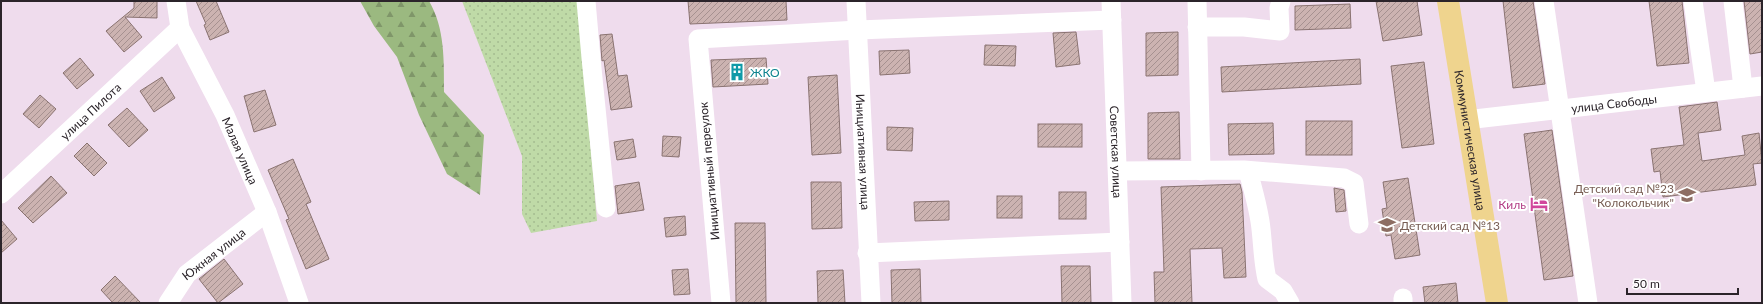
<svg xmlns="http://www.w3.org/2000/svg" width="1763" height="304" viewBox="0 0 1763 304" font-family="Lato,sans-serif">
  <defs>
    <pattern id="grass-dots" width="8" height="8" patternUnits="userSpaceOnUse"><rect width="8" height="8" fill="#bfdaa7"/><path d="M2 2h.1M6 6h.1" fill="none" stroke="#a4bb90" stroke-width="1.8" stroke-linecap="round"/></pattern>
    <pattern id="forest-firs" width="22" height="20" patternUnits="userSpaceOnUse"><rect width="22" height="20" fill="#9bb980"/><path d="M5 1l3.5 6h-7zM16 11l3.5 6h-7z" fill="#7f9669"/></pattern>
    <pattern id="building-hatch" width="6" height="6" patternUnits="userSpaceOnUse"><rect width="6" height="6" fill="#ccb3b1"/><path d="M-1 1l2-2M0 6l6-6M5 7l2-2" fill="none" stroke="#a69190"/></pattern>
  </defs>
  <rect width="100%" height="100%" fill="#efdced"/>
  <polygon fill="url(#grass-dots)" points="462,1 578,1 597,221 531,233 522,214 522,156"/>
  <path fill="url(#forest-firs)" d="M 360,1 L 429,1 C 445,28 444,61 444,92 L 484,135 L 480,195 L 447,174 L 419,115 L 397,57 L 374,26 Z"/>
  <g fill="url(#building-hatch)" stroke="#8a7371">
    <polygon points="134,1 157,1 157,18 125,17 142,37 124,52 106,31 134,8"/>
    <polygon points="196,1 216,1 229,32 210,40 204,25 206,24"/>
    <polygon points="688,1 786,1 787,20 690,24"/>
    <polygon points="1376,1 1417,1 1422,35 1383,41"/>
    <polygon points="1503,1 1533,1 1545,84 1513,88"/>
    <polygon points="1649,1 1682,1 1689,63 1657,66"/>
    <polygon points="1744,1 1762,1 1762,52 1750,54"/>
    <polygon points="1350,4 1351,28 1295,30 1295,6"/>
    <polygon points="1076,32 1080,64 1056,67 1053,33"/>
    <polygon points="1178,32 1178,75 1146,76 1146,33"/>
    <polygon points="612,34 618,76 627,75 632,107 611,110 604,60 602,61 600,35"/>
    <polygon points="985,45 1016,46 1015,66 984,65"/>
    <polygon points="909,50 910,73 880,75 879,51"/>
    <polygon points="80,58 94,75 77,89 63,73"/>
    <polygon points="766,58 768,84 713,87 711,60"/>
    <polygon points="1360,59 1361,84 1222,92 1221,67"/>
    <polygon points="1424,62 1434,144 1402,148 1391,66"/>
    <polygon points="837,75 841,153 812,155 808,77"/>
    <polygon points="162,77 175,98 154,112 140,91"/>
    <polygon points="265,90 276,125 254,132 244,96"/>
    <polygon points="40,95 56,109 39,128 23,114"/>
    <polygon points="1717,102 1721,130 1698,133 1702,161 1745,155 1742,136 1759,133 1762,163 1753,164 1756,185 1663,197 1660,171 1654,172 1651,149 1684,145 1679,107"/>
    <polygon points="127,108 148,130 129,147 108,125"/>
    <polygon points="1179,112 1180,159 1148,159 1148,113"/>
    <rect x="1306" y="121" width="46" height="34"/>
    <polygon points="1273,123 1274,154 1229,155 1228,124"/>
    <rect x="1038" y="124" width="44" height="23"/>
    <polygon points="887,127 913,128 912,151 887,150"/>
    <polygon points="1552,130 1573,276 1544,280 1524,134"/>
    <polygon points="663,136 681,137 679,157 662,156"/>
    <polygon points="633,139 636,157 617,160 614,142"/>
    <polygon points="87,143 107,163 94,176 74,156"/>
    <polygon points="293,159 311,202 306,204 329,259 306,269 286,220 289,219 268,170"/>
    <polygon points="51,176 67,193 33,223 18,208"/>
    <polygon points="1408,178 1420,255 1395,259 1391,235 1386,236 1382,209 1387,208 1383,182"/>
    <polygon points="639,182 644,210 618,214 615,186"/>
    <polygon points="811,182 841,182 842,228 812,229"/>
    <polygon points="1240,184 1242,192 1246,277 1224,278 1222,248 1190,249 1192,303 1155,303 1154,272 1164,272 1161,187"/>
    <polygon points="1334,188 1344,190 1346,211 1336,212"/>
    <rect x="1059" y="192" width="27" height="27"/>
    <rect x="997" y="196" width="25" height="22"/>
    <polygon points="949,201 949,220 915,221 914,202"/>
    <polygon points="685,216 686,235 666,237 664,218"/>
    <polygon points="1,220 17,239 1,253"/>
    <polygon points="735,223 765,223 766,303 736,303"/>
    <polygon points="224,259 243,284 218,303 199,279"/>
    <polygon points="1061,266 1090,266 1091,303 1062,303"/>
    <polygon points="688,269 690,294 674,295 672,270"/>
    <polygon points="920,269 921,303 892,303 891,270"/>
    <polygon points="843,270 845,303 818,303 817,271"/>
    <polygon points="115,276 141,303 113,303 101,290"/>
    <polygon points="1456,283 1458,303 1425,303 1423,287"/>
  </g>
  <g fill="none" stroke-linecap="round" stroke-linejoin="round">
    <g stroke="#fff" stroke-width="19">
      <path id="s1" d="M 176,1 L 180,28 L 225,115 L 267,212 L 299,303"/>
      <polyline points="586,1 591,58 606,208"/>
      <path id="s2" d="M 856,1 L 871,303"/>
      <path id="s3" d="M 1111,1 L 1122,303"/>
      <polyline points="1197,1 1201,171"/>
      <polyline points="1544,1 1588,303"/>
      <polyline points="1693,1 1706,92"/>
      <polyline points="1733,1 1743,88"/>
      <polyline points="1197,27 1244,27 1280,31 1279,8 1281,1"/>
      <path id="s4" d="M 1466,120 L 1762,86"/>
      <polyline points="1118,171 1244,170 1344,178 1354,183 1359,224"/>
      <path d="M 1248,171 C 1253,190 1259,209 1261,229 C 1263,246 1263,262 1267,279 L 1283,291 L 1290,303"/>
      <path id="s5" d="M 1,194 L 180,28"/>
      <polyline points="867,253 1120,242"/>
      <polyline points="1403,298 1403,303"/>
      <path id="s6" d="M 168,303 L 187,274 L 267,212"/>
      <polyline points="721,303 698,39 858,30 1112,20"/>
    </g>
    <path stroke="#efd48e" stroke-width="22" id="s7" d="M 1448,1 L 1497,303"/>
  </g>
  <defs>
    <g id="building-bare" transform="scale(1.38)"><path d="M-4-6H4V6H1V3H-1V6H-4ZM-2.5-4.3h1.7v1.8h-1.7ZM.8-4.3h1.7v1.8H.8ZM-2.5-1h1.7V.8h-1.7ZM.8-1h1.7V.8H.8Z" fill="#0f9aa8" stroke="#fff" stroke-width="2.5" paint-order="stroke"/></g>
    <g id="school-bare" transform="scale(1.38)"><path d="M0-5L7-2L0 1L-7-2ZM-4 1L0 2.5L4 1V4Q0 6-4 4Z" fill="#8d6e63" stroke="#fff" stroke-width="2.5" paint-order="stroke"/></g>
    <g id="hotel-bare" transform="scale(1.38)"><path d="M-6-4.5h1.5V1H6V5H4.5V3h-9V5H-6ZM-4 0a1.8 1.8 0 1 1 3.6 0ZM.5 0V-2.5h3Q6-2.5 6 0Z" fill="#d1479c" stroke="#fff" stroke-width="2.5" paint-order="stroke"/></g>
  </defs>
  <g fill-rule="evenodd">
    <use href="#building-bare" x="737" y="72"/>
    <use href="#school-bare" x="1687" y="195"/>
    <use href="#hotel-bare" x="1539" y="204"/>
    <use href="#school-bare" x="1387" y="225"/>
  </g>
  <g text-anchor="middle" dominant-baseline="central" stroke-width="4" stroke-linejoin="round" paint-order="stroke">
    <g font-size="12" fill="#0d838f" stroke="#fff" text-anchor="start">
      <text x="750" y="72">ЖКО</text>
    </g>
    <g font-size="12" fill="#2b242a" stroke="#fff">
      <text stroke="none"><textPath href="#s4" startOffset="149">улица Свободы</textPath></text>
      <text stroke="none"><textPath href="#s5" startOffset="122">улица Пилота</textPath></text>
      <text stroke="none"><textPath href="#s7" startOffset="141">Коммунистическая улица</textPath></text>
      <text stroke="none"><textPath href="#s1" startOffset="164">Малая улица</textPath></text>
      <text stroke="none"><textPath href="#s2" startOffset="151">Инициативная улица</textPath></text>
      <text stroke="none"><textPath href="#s3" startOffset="151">Советская улица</textPath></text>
      <text transform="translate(709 171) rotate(-95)">Инициативный переулок</text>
      <text stroke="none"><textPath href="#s6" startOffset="68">Южная улица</textPath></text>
    </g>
    <g font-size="12" fill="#785e54" stroke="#fff" text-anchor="end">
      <text x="1674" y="188">Детский сад №23<tspan x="1674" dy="14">"Колокольчик"</tspan></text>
      <text x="1400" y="225" text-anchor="start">Детский сад №13</text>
    </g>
    <g font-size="12" fill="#b23c85" stroke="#fff" text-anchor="end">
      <text x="1526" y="204">Киль</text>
    </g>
  </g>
  <rect width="1763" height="304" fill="none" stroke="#2b242a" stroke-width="4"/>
  <path d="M1627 288v6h111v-6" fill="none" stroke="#2b242a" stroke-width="2"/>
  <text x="1633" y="288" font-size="12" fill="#2b242a" stroke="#ffffff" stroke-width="3" paint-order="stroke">50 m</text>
</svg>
